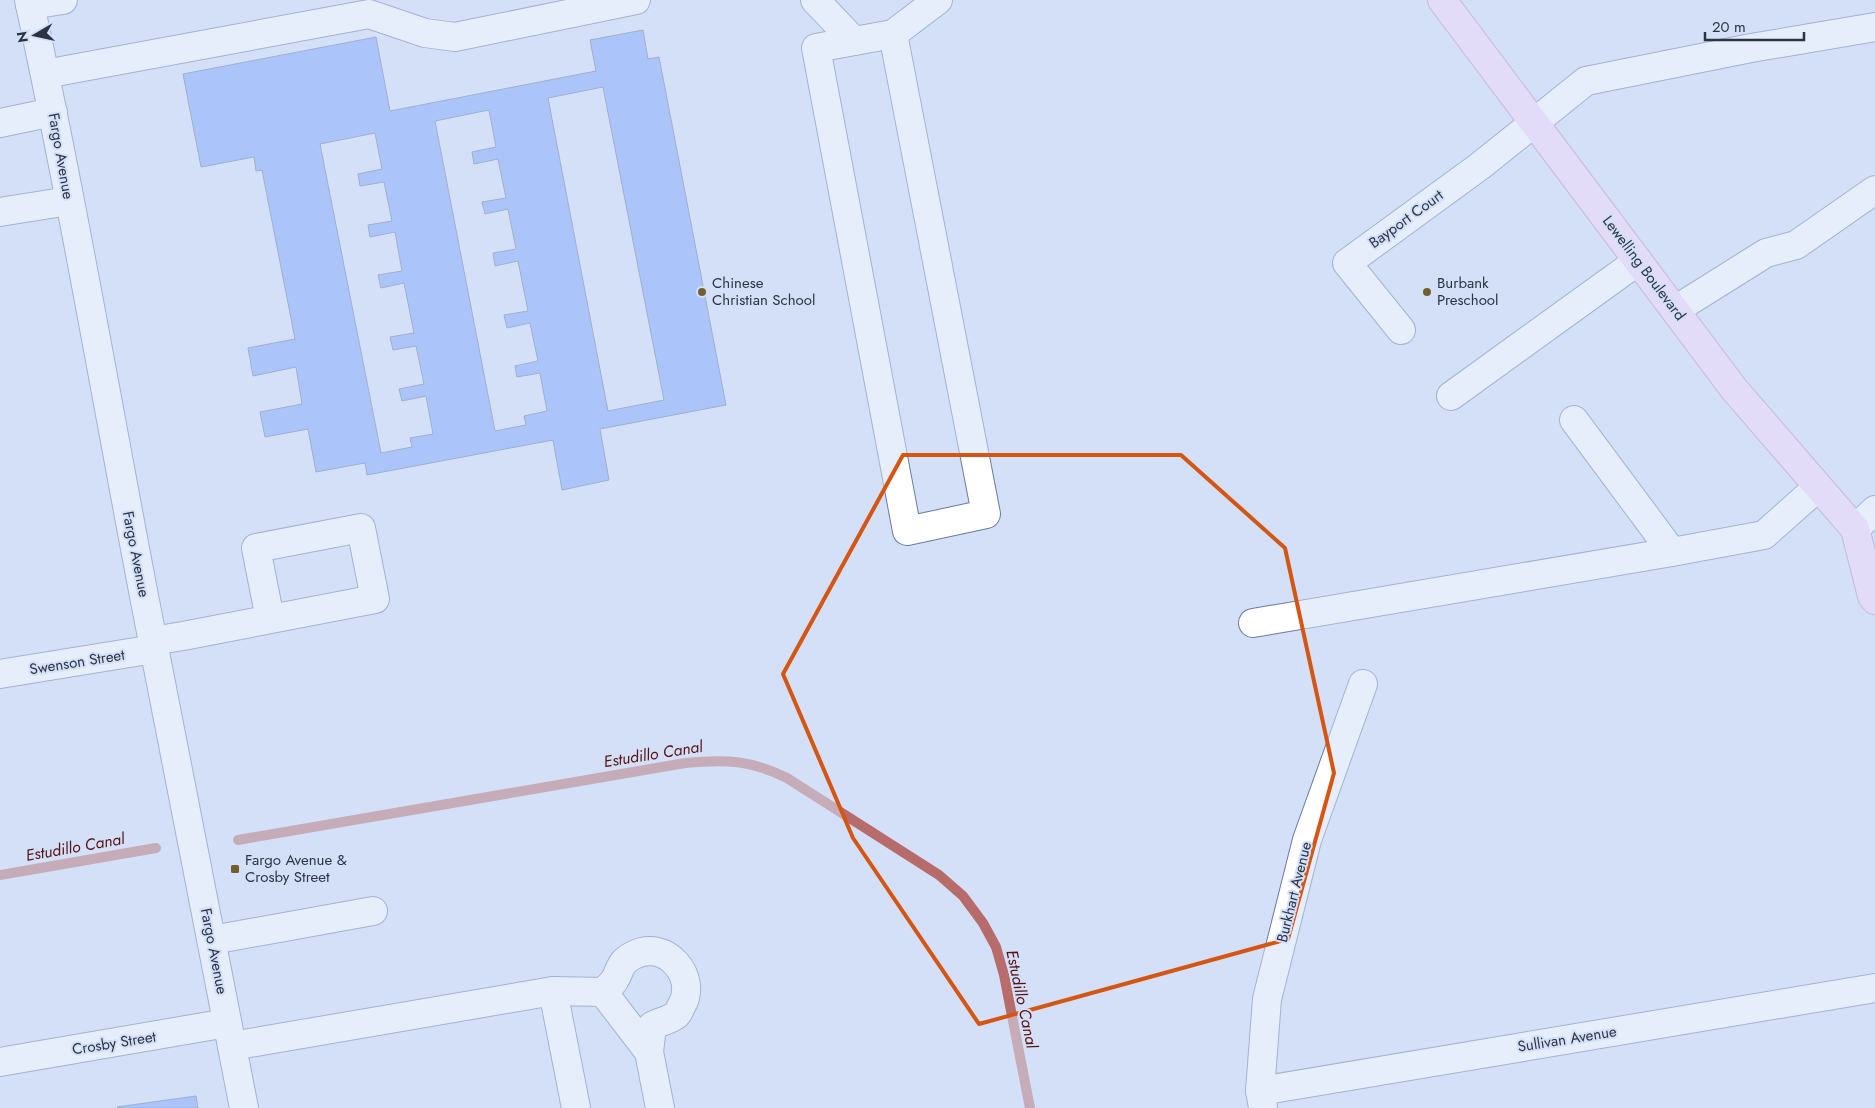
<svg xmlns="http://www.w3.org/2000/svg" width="1875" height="1108" viewBox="0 0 1875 1108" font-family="Jost,sans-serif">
  <rect width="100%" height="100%" fill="#d3e0f8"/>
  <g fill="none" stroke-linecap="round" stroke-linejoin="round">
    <g stroke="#b76b6b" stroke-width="10">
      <path d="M 238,840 L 685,763 C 726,759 750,760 787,778 L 939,875 L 963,896 L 983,923 L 996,947 L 1004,975 L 1030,1108"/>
      <polyline points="0,875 156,848"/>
    </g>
  </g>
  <g fill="#7ba5ff" stroke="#617397" fill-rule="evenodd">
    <path d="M 643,30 L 648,59 L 659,57 L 726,405 L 600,429 L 609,480 L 562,490 L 553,440 L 367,475 L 365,463 L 316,472 L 308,429 L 265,437 L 260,412 L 302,404 L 296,367 L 253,376 L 248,348 L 295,339 L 262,170 L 256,171 L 254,157 L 201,167 L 183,74 L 376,37 L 390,111 L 596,71 L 590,40 ZM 603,87 L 664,400 L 608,411 L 548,98 ZM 489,110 L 496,147 L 472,152 L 474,164 L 498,159 L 506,198 L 482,202 L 485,214 L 508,209 L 516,249 L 493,253 L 495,266 L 518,261 L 528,311 L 504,315 L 507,328 L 530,323 L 538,361 L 515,366 L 517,377 L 540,373 L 547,411 L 524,416 L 526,425 L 495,431 L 435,121 ZM 375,133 L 382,169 L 358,174 L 360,186 L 384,182 L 392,221 L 368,225 L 370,237 L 395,232 L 402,271 L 378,275 L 381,288 L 404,283 L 414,333 L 390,337 L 393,350 L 416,346 L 424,384 L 399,389 L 402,401 L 426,396 L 433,434 L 410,438 L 412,447 L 381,453 L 320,144 Z"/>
    <polygon points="196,1096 198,1108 118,1108 117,1107"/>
  </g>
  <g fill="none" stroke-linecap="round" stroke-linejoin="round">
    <g stroke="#697ba0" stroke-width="30">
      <g id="minor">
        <path d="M 29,0 C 72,198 106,397 144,596 C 176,767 212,937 244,1108"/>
        <polyline points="815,0 854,41"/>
        <polyline points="30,5 63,0"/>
        <polyline points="893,34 986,514 907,531 816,48 893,34 938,0"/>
        <polyline points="45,74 369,14 425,33 455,37 636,0"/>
        <polyline points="0,123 53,112"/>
        <polyline points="0,212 69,201"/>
        <polyline points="1675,310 1766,253 1796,245 1875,190"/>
        <polyline points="1401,330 1347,263 1480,166 1586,81 1751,48 1875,27"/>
        <polyline points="1451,396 1638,261"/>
        <polyline points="1574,420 1672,552"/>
        <polyline points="1855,529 1875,510"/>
        <polyline points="1253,623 1672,552 1764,535 1818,487"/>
        <polyline points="152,641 183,636 375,599 361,528 256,548 270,619"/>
        <polyline points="0,674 154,649"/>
        <polyline points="212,940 373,911"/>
        <polyline points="553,991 576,1108"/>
        <polyline points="603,992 649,1052"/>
        <path d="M 232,1046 L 553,991 L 603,992 C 606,989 611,985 614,981 C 621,970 619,962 634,955 C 665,939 698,976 682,1005 C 680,1008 679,1013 676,1015 C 670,1020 659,1022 652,1026 L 649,1052 L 660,1108"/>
        <polyline points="0,1062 227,1023"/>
        <polyline points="1260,1091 1875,988"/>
        <polyline points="1263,1107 1260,1091 1267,999 1307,840 1363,684"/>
      </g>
    </g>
    <g stroke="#ac8cb6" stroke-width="30">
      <polyline id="major" points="1442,0 1734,389 1855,529 1872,596 1875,600"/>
    </g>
    <use href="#minor" stroke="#fff" stroke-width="28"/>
    <use href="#major" stroke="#f7d7f8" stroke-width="28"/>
  </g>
  <path d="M0 0H1875V1108H0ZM 903,455 L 1181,455 L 1285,548 L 1334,773 L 1288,939 L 979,1024 L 853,838 L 783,674 Z" fill="#d3e0f8" fill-opacity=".55" fill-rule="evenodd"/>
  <path fill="none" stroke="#d55512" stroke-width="4" stroke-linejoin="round" d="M 903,455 L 1181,455 L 1285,548 L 1334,773 L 1288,939 L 979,1024 L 853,838 L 783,674 Z"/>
  <g fill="#745e2e" stroke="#d3e0f8" stroke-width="2">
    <circle cx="702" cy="292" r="5"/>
    <circle cx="1427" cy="292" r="5"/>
    <rect x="230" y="864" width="10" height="10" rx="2.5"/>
  </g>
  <g text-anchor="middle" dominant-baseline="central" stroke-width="4" stroke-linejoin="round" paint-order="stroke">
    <g font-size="15" fill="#2c3444" stroke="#d3e0f8">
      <text transform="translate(61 156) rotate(80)">Fargo Avenue</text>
      <text transform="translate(1406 219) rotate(-36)">Bayport Court</text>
      <text transform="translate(1644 268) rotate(53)">Lewelling Boulevard</text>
      <text transform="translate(136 554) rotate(79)">Fargo Avenue</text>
      <text transform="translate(77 662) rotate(-9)">Swenson Street</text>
      <text transform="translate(1294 892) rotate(-76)">Burkhart Avenue</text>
      <text transform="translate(214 951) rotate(79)">Fargo Avenue</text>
      <text transform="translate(1567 1039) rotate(-9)">Sullivan Avenue</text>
      <text transform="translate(114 1043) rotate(-9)">Crosby Street</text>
    </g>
    <g font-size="15" fill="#2c3444" stroke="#d3e0f8" text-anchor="start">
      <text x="712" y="283">Chinese<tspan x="712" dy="17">Christian School</tspan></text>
      <text x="1437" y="283">Burbank<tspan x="1437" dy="17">Preschool</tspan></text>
      <text x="245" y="860">Fargo Avenue &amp;<tspan x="245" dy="17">Crosby Street</tspan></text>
    </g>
    <g font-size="16" font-style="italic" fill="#581213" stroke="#d3e0f8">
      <text transform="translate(653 754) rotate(-9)">Estudillo Canal</text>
      <text transform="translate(75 847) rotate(-10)">Estudillo Canal</text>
      <text transform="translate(1022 999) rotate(78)">Estudillo Canal</text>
    </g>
  </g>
  <g transform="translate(35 35) rotate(261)" stroke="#d3e0f8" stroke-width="4" paint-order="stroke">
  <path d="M0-4L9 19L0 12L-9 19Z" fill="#2c3444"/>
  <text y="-8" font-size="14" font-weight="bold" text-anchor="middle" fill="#2c3444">N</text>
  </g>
  <path d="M1705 32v8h99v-8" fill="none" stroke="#2c3444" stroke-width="2.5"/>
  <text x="1712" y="32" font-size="15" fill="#2c3444" stroke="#d3e0f8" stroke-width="4" paint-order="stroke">20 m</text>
</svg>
